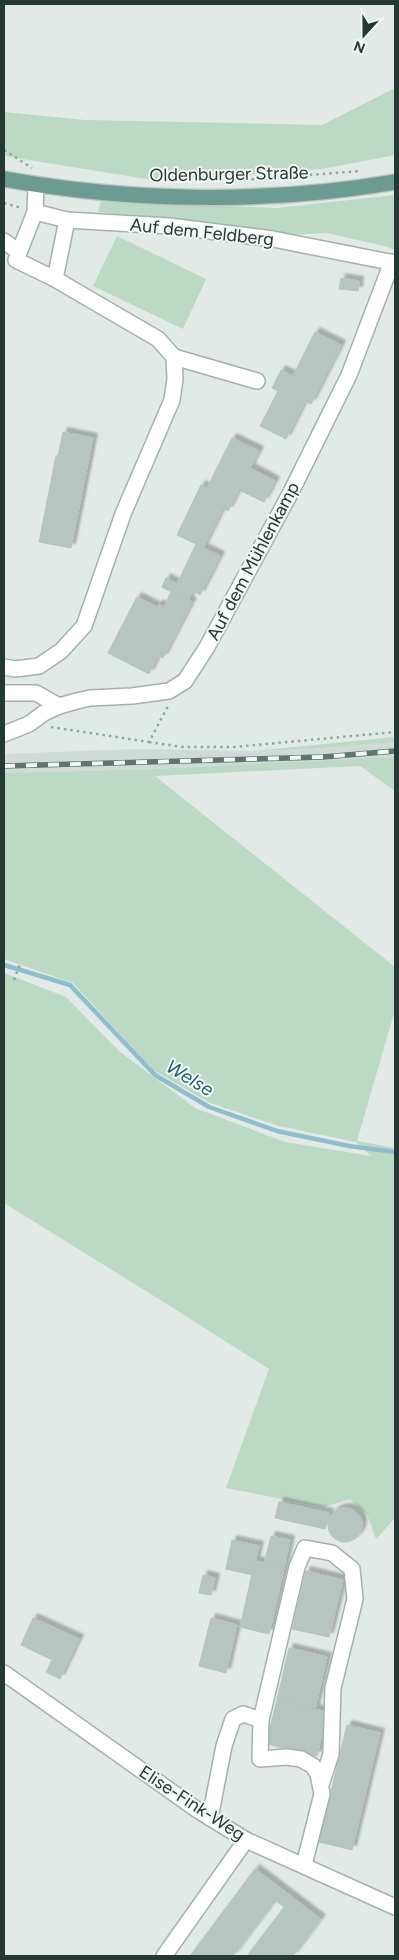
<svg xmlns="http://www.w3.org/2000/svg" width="399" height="1960" viewBox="0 0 399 1960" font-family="Figtree,sans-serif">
  <defs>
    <filter id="shadow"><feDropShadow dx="4.5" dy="-4.5" stdDeviation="1" flood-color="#0004"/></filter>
  </defs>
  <rect width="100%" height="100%" fill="#e1eae7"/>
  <polygon fill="#d0dad6" points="395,742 395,757 368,760 155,769 4,773 4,754 134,749 254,751 310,749"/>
  <g fill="#bcd9c5">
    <polygon points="395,88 395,155 322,169 159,181 4,156 4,112 85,120 322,125"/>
    <polygon points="395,195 395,250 388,247 327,233 288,235 98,212 101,201 277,208"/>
    <polygon points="117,236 206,279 183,329 93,286"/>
    <polygon points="395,737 395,742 310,749 254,751"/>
    <polygon points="395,757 395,791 360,766 155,776 395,967 395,1010 357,1141 395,1148 395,1518 376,1539 367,1514 350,1499 324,1507 226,1488 269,1369 162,1301 4,1203 4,973 66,997 119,1051 195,1108 285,1142 371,1156 356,1142 279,1126 210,1103 153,1070 73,983 4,959 4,773 155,769"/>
  </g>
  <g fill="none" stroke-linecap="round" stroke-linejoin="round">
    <polyline stroke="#8fbeca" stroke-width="4.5" points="4,965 70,985 155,1075 209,1107 277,1131 349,1146 395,1152"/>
  </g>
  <g fill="#b7c5c0" stroke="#b5c3be" filter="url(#shadow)">
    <polygon points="341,278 359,281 358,291 339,289"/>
    <polygon points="315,332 341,345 311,404 305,401 286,439 260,426 278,391 272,388 281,370 293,376"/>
    <polygon points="63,432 93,438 71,548 39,542 56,456 58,456"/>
    <polygon points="232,438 259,451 250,468 275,481 264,502 239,490 228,511 223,508 203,548 220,556 200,595 193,591 188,601 162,587 166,578 177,584 196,544 177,535 201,485 207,488"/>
    <polygon points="171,592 192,602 163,658 158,656 149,674 108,653 137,597 157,607 159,604 164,607"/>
    <polygon points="279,1502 329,1513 325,1529 275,1518"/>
    <circle cx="345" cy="1525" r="17"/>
    <polygon points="271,1536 290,1540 284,1568 264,1564"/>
    <polygon points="232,1540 259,1546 252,1575 226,1569"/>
    <polygon points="255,1561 284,1568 269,1634 240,1627"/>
    <polygon points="306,1571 343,1580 329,1637 292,1629"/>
    <polygon points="203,1575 215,1578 211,1595 199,1593"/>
    <polygon points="33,1618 79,1639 60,1679 46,1672 52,1660 21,1645"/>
    <polygon points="211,1618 237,1625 226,1673 199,1666"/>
    <polygon points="289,1648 327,1657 315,1709 277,1700"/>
    <polygon points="277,1700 327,1712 317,1756 266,1744"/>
    <polygon points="347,1725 380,1733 352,1850 319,1842"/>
    <polygon points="255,1869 283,1890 233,1956 190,1956"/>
    <polygon points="283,1890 292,1897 284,1907 275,1900"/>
    <polygon points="292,1897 321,1919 293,1956 247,1956"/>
  </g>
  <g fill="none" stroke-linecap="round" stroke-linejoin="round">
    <g stroke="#a5b1ae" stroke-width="18">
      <g id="minor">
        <polyline points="36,185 35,212 16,260 55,279 67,220"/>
        <polyline points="35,212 67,220 169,226 273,239 395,263"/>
        <polyline points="4,241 19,252"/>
        <polyline points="174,357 257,381"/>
        <polyline points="4,667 15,669 39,666 61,651 84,626 123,514 172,400 175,379 174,357 158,339 55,279"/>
        <polyline points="4,693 36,693 59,706"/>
        <polyline points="4,734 29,724 44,713 59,706 77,701 90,698 132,696 169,691 185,681 207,647 291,492 349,375 392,262"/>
        <polyline points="4,1673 196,1809 246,1840 395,1907"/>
        <polyline points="210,1818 224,1746 233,1719 243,1714 261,1720"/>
        <polyline points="304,1865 322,1794 318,1774 313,1766 301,1759 287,1757 260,1759 261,1720 297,1567 305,1548 332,1553 352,1569 355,1599 333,1688 331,1754 321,1785"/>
        <polyline points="164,1956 246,1840"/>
      </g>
    </g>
    <g stroke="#bdc4c2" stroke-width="18">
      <path id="major" d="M 4,179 C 132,202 267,204 395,182"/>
    </g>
    <g stroke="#85aaa0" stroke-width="2.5" stroke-dasharray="2.5 4" stroke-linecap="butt">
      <polyline points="4,150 32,168"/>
      <polyline points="232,181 361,171"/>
      <polyline points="4,203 22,208"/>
      <polyline points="51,727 149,742 168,706"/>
      <polyline points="149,742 183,747 234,747 395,732"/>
      <polyline points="14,980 20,964"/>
    </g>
    <use href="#minor" stroke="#fff" stroke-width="15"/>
    <use href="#major" stroke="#6b9b91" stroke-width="15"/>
    <g stroke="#5e7570" stroke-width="5.5">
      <polyline id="rail" points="4,766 323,757 395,751"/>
    </g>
    <use href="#rail" stroke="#f1f7f5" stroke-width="4" stroke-dasharray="11" stroke-linecap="butt"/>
  </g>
  <g text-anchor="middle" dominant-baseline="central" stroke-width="4" stroke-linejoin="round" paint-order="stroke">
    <g font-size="18" fill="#243934" stroke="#f1f7f5">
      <text transform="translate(229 174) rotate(-1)">Oldenburger Straße</text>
      <text transform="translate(202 232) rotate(6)">Auf dem Feldberg</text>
      <text transform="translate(253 561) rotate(-62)">Auf dem Mühlenkamp</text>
      <text transform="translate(192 1803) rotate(33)">Elise-Fink-Weg</text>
    </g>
    <g font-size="19" font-style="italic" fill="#245f6e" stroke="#f1f7f5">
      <text transform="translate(190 1078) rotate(31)">Welse</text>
    </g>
  </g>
  <rect width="399" height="1960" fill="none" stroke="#243934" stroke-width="10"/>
  <g transform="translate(364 35) rotate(201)" stroke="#f1f7f5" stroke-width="4" paint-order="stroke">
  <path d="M0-4L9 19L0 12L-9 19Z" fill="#243934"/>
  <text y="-8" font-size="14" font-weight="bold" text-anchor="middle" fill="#243934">N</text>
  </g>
</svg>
